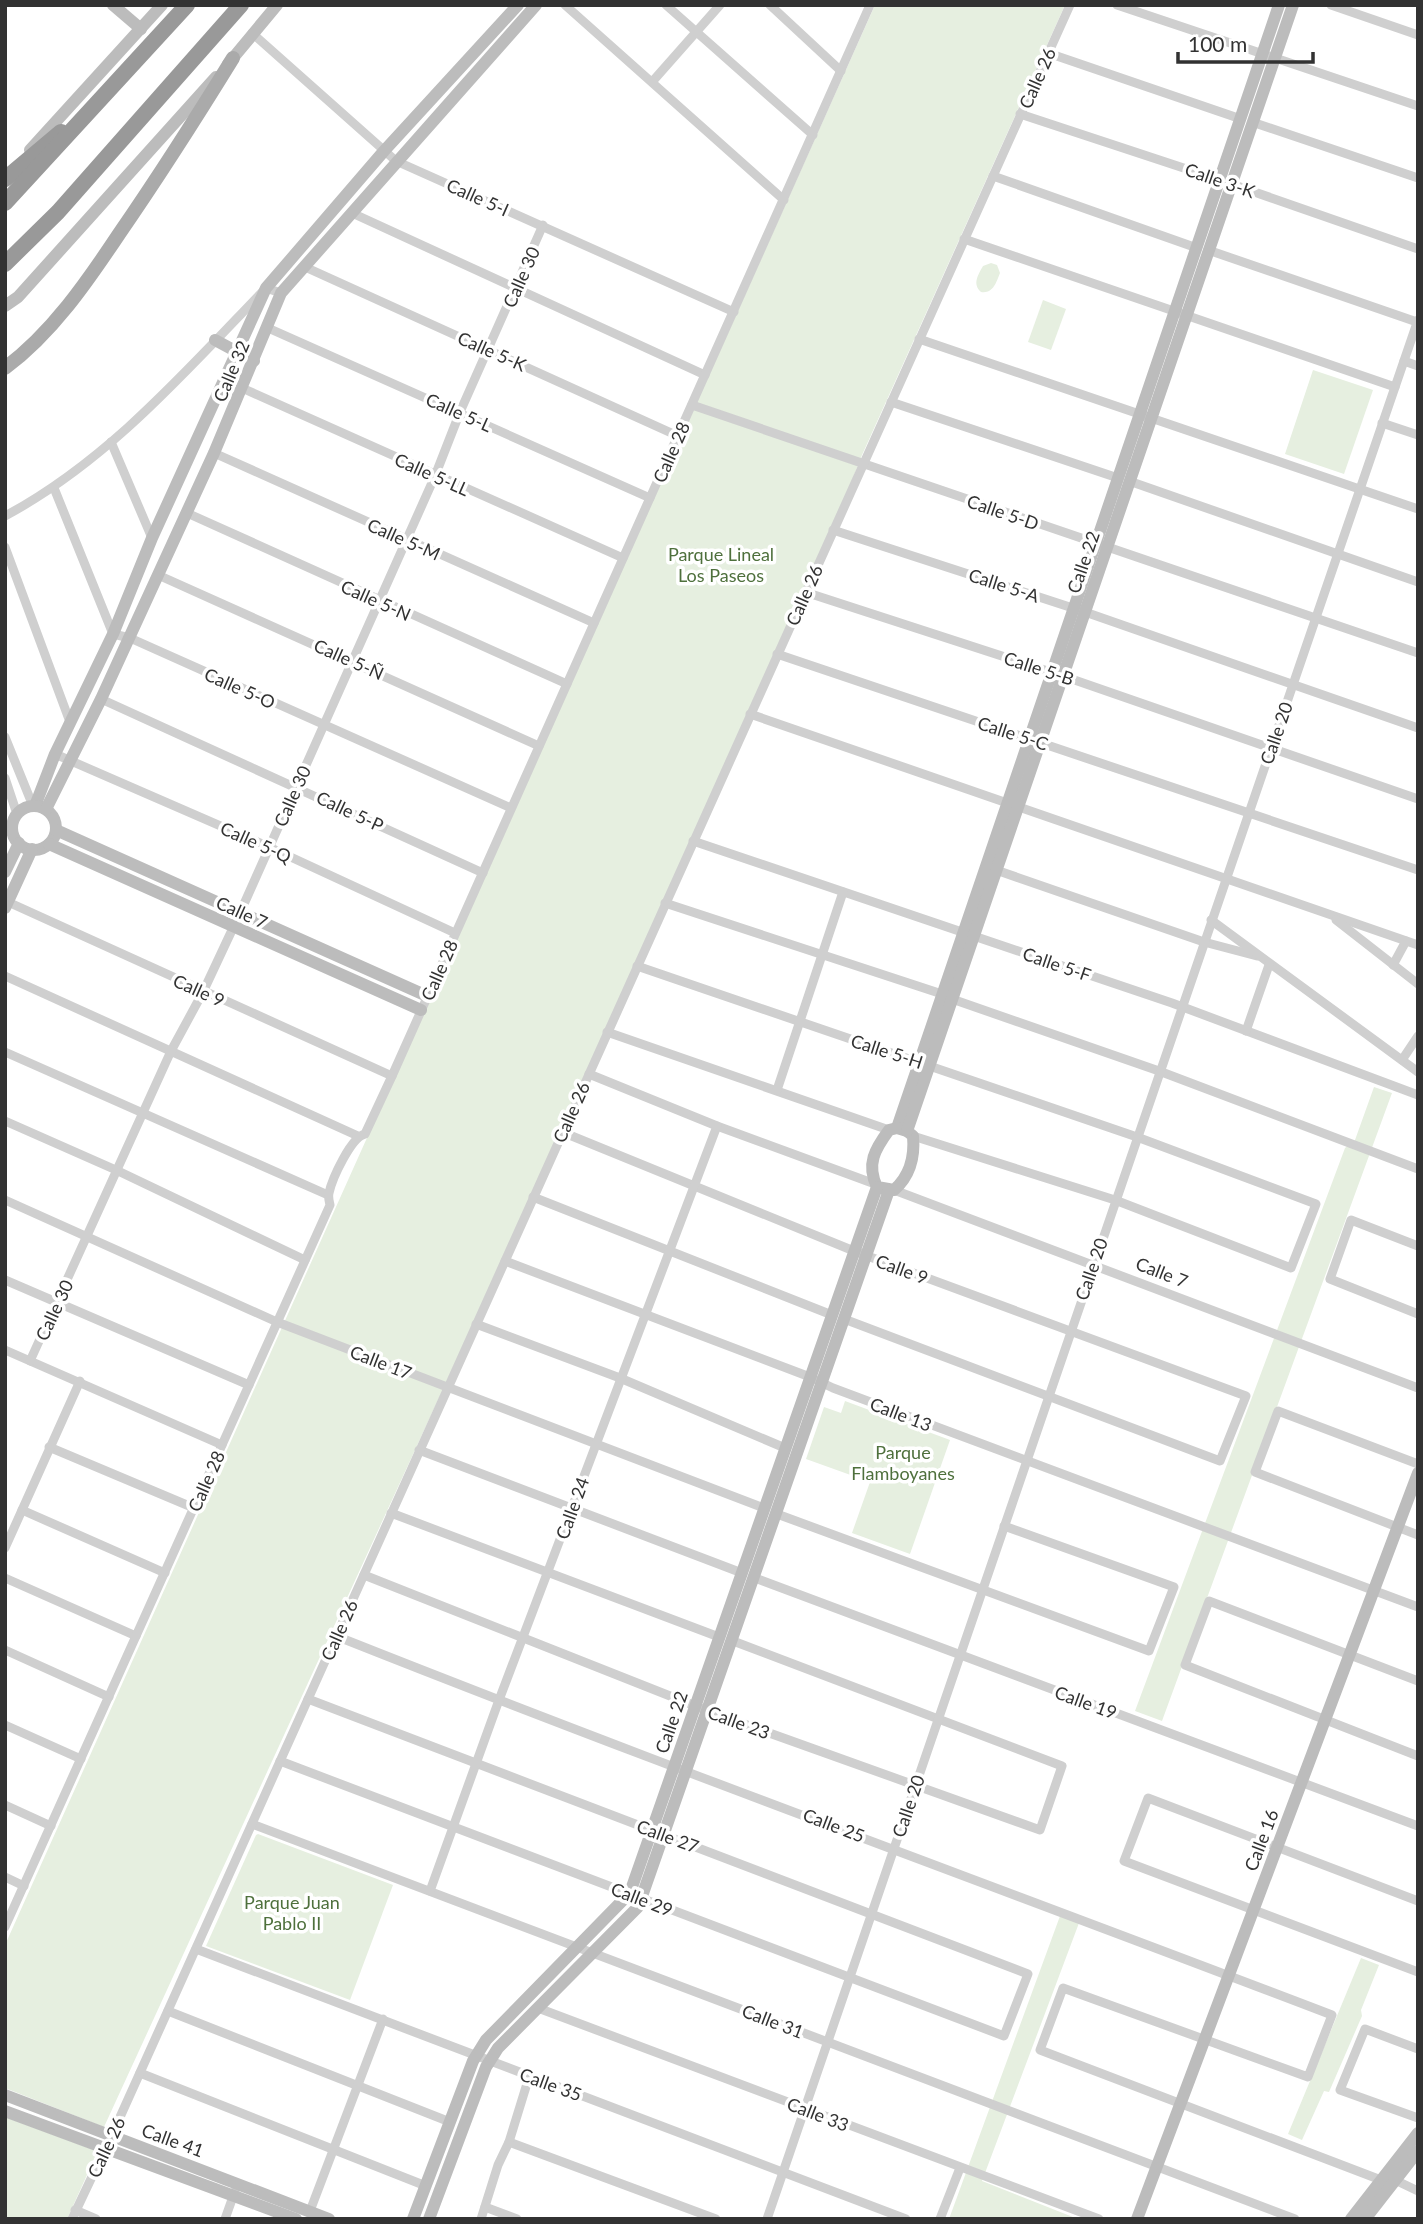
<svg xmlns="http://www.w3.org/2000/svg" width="1423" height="2224" viewBox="0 0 1423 2224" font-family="Lato,sans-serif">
  <rect width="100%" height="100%" fill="#fff"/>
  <g fill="#e6efe0">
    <polygon points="875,5 1065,5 862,455 827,543 607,1032 104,2127 5,2088 5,1945"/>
    <path d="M 991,263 L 997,265 L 1000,273 C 996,283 993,294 981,292 C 972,284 978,275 983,266 Z"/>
    <polygon points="1043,300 1066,309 1051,350 1028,342"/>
    <polygon points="1313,370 1373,390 1344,474 1285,454"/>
    <polygon points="1374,1087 1392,1093 1162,1721 1135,1711 1345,1148 1355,1140"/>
    <polygon points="845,1401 950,1440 910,1554 852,1533 870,1482 806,1459 824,1407 841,1413"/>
    <polygon points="258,1834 393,1885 350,2000 206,1946 256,1835"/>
    <polygon points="1060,1916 1079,1923 982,2181 1078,2219 949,2219"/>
    <polygon points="1361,1958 1379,1965 1361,2010 1362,2016 1329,2092 1324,2091 1302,2140 1288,2134"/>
    <polygon points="5,2117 94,2150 96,2155 67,2219 5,2219"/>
  </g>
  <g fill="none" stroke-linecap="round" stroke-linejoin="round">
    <g stroke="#cfcfcf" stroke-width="9">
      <polyline points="565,5 784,200"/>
      <polyline points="666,5 813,135"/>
      <polyline points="770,5 841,71"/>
      <polyline points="1117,5 1418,106"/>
      <polyline points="1331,5 1418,35"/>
      <polyline points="252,33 396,161 734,312"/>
      <polyline points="1048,53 1241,119"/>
      <polyline points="652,82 720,5"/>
      <polyline points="1020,114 1220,180 1418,249"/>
      <polyline points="1252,122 1418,178"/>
      <polyline points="993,176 1197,248"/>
      <polyline points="352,213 705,375"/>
      <polyline points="964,239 1395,387"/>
      <polyline points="1208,250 1417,322"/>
      <polyline points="305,267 678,436"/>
      <polyline points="268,328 650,498"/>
      <polyline points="919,339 1418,509"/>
      <polyline points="1404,361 1418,366"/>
      <polyline points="242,388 623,558"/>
      <polyline points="891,402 1118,478"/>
      <polyline points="692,405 1418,653"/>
      <polyline points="1382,423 1418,435"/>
      <polyline points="111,442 152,538"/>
      <polyline points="214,453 594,623"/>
      <polyline points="1129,481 1418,582"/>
      <polyline points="54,488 113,634 130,638 511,808"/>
      <polyline points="187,513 567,684"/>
      <path d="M 5,516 C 108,461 186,371 266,288 L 281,293"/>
      <polyline points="833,530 1085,612 1418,728"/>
      <polyline points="5,547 70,722"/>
      <polyline points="158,575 539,746"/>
      <polyline points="805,592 1063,676 1418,799"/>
      <polyline points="777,654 1418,870"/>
      <polyline points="101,699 483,873"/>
      <polyline points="750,714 1418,945"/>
      <polyline points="5,737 33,806"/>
      <polyline points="55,754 269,847 455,933"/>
      <polyline points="5,778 17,814"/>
      <polyline points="693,841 1172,1003 1418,1095"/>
      <polyline points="996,870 1204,942 1257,956"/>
      <polyline points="8,902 392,1076"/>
      <polyline points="665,903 942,994"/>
      <polyline points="1211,920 1418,1072"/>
      <polyline points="1336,920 1418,984"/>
      <polyline points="1393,965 1406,941"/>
      <polyline points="637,966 1137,1137 1316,1204 1291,1268 1115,1200 913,1136"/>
      <polyline points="5,976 358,1136"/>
      <polyline points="952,999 1159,1071 1418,1169"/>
      <polyline points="1246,1031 1269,965"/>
      <polyline points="607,1032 889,1130"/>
      <polyline points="5,1052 328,1195"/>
      <polyline points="1402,1060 1418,1036"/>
      <polyline points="589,1074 717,1126 875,1184"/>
      <polyline points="777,1090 843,892"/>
      <polyline points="5,1121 116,1170 305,1260"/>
      <polyline points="562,1132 854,1251 1246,1396 1220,1461 844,1319"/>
      <polyline points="894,1190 1418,1388"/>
      <polyline points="533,1197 832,1315"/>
      <polyline points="5,1200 277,1322 764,1508"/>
      <polyline points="1418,1246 1351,1220 1330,1279 1418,1314"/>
      <polyline points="505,1261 810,1377 833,1388 1418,1607"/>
      <polyline points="5,1280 249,1385"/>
      <polyline points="476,1324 620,1378 785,1448"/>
      <polyline points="5,1350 222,1445"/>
      <polyline points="30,1361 171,1051 203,992 240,913 435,476 460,412 543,225"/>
      <polyline points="49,1447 194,1508"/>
      <polyline points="419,1450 742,1573"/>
      <polyline points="1418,1464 1278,1411 1255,1472 1418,1535"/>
      <polyline points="22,1510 165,1573"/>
      <polyline points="391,1513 719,1637"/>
      <polyline points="777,1514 1149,1651 1174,1587 1004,1526"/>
      <polyline points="5,1548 80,1381"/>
      <polyline points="364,1575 708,1711 1040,1830 1062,1766 733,1641"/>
      <polyline points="5,1578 136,1636"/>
      <polyline points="755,1578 1418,1826"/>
      <path d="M 336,1636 C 666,1767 1000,1888 1332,2015 L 1308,2077 L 1063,1988 L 1040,2050 L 1381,2180"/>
      <polyline points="5,1650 109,1697"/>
      <polyline points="1418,1681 1209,1601 1185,1665 1418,1756"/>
      <polyline points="5,1725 81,1759"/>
      <polyline points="280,1761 1004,2036 1028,1974 308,1699"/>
      <polyline points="5,1805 51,1826"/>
      <polyline points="252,1824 1295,2219"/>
      <polyline points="5,1877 24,1886"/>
      <polyline points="430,1891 499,1700 717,1126"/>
      <polyline points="1418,1901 1148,1798 1124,1861 1418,1972"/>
      <path d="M 5,1927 L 330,1205 C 329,1200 328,1197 329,1193 C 332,1179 351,1137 365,1134 L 392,1076 L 870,5"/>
      <polyline points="196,1949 906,2219"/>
      <polyline points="538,2008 1099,2219"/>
      <polyline points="168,2011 450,2122"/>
      <polyline points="1418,2049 1365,2029 1340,2090 1418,2118"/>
      <polyline points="140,2073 426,2186"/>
      <polyline points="509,2142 716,2219"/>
      <polyline points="1395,2180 1418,2191"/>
      <polyline points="485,2207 517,2219"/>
      <polyline points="75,2210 96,2219"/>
      <polyline points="310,2211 383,2019"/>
      <polyline points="72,2219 116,2126 1070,5"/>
      <polyline points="225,2219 235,2191"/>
      <polyline points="481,2219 498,2165 509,2142 529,2077"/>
      <polyline points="767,2219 1418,320"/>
      <polyline points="940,2219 960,2168"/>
    </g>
    <g stroke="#bcbcbc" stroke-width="12">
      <polyline points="113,5 141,29"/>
      <polyline points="228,64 277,5"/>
      <polyline points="30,150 162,5"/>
      <polyline points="5,306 18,297 216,77"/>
      <polyline points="215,340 254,361"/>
      <polyline points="35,806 55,754 113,634 152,538 266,288 384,151 518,5"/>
      <circle cx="34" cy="828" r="22"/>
      <polyline points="46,809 101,699 214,453 281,293 536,5"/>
      <polyline points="56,830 427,996"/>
      <polyline points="49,844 421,1010"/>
      <polyline points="5,872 19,843"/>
      <polyline points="5,908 32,849"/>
      <polyline points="897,1128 1279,5"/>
      <path d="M 897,1128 L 907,1131 L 913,1136 C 915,1158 910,1176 894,1190 L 877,1187 C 866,1164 875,1149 889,1130 Z"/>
      <polyline points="907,1131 1293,5"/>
      <polyline points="5,2095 329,2219"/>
      <polyline points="5,2111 296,2219"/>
      <polyline points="413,2219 473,2061 486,2040 624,1899 632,1887 877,1187"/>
      <polyline points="429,2219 486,2067 498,2048 638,1907 641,1899 889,1190"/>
      <polyline points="1137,2219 1418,1473"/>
      <polyline points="1351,2219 1418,2133"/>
      <polyline points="1365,2219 1418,2151"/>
    </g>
    <path stroke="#aaa" stroke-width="14" d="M 5,368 C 52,333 87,282 119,234 C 159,176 196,118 233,58"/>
    <g stroke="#999" stroke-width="16">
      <polyline points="5,179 61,132"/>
      <polyline points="5,203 187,5"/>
      <polyline points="5,264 58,212 241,5"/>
    </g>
  </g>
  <g text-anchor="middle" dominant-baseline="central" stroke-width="7" stroke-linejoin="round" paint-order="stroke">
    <g font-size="18" fill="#323232" stroke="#fff">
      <text transform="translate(1037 78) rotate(-66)">Calle 26</text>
      <text transform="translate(1220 180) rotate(19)">Calle 3-K</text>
      <text transform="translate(478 197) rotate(24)">Calle 5-I</text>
      <text transform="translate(521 277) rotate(-66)">Calle 30</text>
      <text transform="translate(492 351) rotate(24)">Calle 5-K</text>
      <text transform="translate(231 371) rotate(-67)">Calle 32</text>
      <text transform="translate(459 412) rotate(24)">Calle 5-L</text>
      <text transform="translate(671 452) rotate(-66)">Calle 28</text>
      <text transform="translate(432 474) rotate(24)">Calle 5-LL</text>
      <text transform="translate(1003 512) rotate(19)">Calle 5-D</text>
      <text transform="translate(404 539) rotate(24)">Calle 5-M</text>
      <text transform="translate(1083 562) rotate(-71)">Calle 22</text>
      <text transform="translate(1004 585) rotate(18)">Calle 5-A</text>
      <text transform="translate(804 595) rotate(-66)">Calle 26</text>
      <text transform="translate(376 600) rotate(24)">Calle 5-N</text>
      <text transform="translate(349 659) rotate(24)">Calle 5-Ñ</text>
      <text transform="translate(1039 668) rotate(18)">Calle 5-B</text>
      <text transform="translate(240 688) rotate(24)">Calle 5-O</text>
      <text transform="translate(1013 733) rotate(18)">Calle 5-C</text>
      <text transform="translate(1276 733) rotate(-71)">Calle 20</text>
      <text transform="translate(292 796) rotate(-66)">Calle 30</text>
      <text transform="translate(350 811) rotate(25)">Calle 5-P</text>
      <text transform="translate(256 842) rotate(24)">Calle 5-Q</text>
      <text transform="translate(242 912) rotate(24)">Calle 7</text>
      <text transform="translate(1057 964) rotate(19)">Calle 5-F</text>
      <text transform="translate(439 970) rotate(-66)">Calle 28</text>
      <text transform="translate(199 990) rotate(24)">Calle 9</text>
      <text transform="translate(887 1051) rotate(18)">Calle 5-H</text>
      <text transform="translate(571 1112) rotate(-66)">Calle 26</text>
      <text transform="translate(902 1269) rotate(20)">Calle 9</text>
      <text transform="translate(1091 1269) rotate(-71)">Calle 20</text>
      <text transform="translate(1162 1272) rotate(21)">Calle 7</text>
      <text transform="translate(54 1310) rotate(-65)">Calle 30</text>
      <text transform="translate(381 1362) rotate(21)">Calle 17</text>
      <text transform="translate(901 1414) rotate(21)">Calle 13</text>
      <text transform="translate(206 1481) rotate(-66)">Calle 28</text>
      <text transform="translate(572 1508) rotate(-70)">Calle 24</text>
      <text transform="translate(339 1630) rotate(-66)">Calle 26</text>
      <text transform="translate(1086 1702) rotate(20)">Calle 19</text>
      <text transform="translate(671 1722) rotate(-71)">Calle 22</text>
      <text transform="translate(739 1722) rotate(20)">Calle 23</text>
      <text transform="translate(908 1806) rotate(-71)">Calle 20</text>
      <text transform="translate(834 1825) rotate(21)">Calle 25</text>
      <text transform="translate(668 1836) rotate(20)">Calle 27</text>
      <text transform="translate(1261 1840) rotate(-69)">Calle 16</text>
      <text transform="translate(642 1899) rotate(21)">Calle 29</text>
      <text transform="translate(773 2021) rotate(21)">Calle 31</text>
      <text transform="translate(551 2084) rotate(20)">Calle 35</text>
      <text transform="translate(818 2114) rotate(21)">Calle 33</text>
      <text transform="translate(173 2140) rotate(20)">Calle 41</text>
      <text transform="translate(106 2147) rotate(-65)">Calle 26</text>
    </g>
    <g font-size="18" fill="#4e703c" stroke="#fff">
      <text x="721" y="554">Parque Lineal<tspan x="721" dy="21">Los Paseos</tspan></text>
      <text x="903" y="1452">Parque<tspan x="903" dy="21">Flamboyanes</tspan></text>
      <text x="292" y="1902">Parque Juan<tspan x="292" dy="21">Pablo II</tspan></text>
    </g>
  </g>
  <rect width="1423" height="2224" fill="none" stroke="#323232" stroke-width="14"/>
  <path d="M1178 52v10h135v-10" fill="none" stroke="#323232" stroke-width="3.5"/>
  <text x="1188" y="52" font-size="21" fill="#323232" stroke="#ffffff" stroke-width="5" paint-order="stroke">100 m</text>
</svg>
